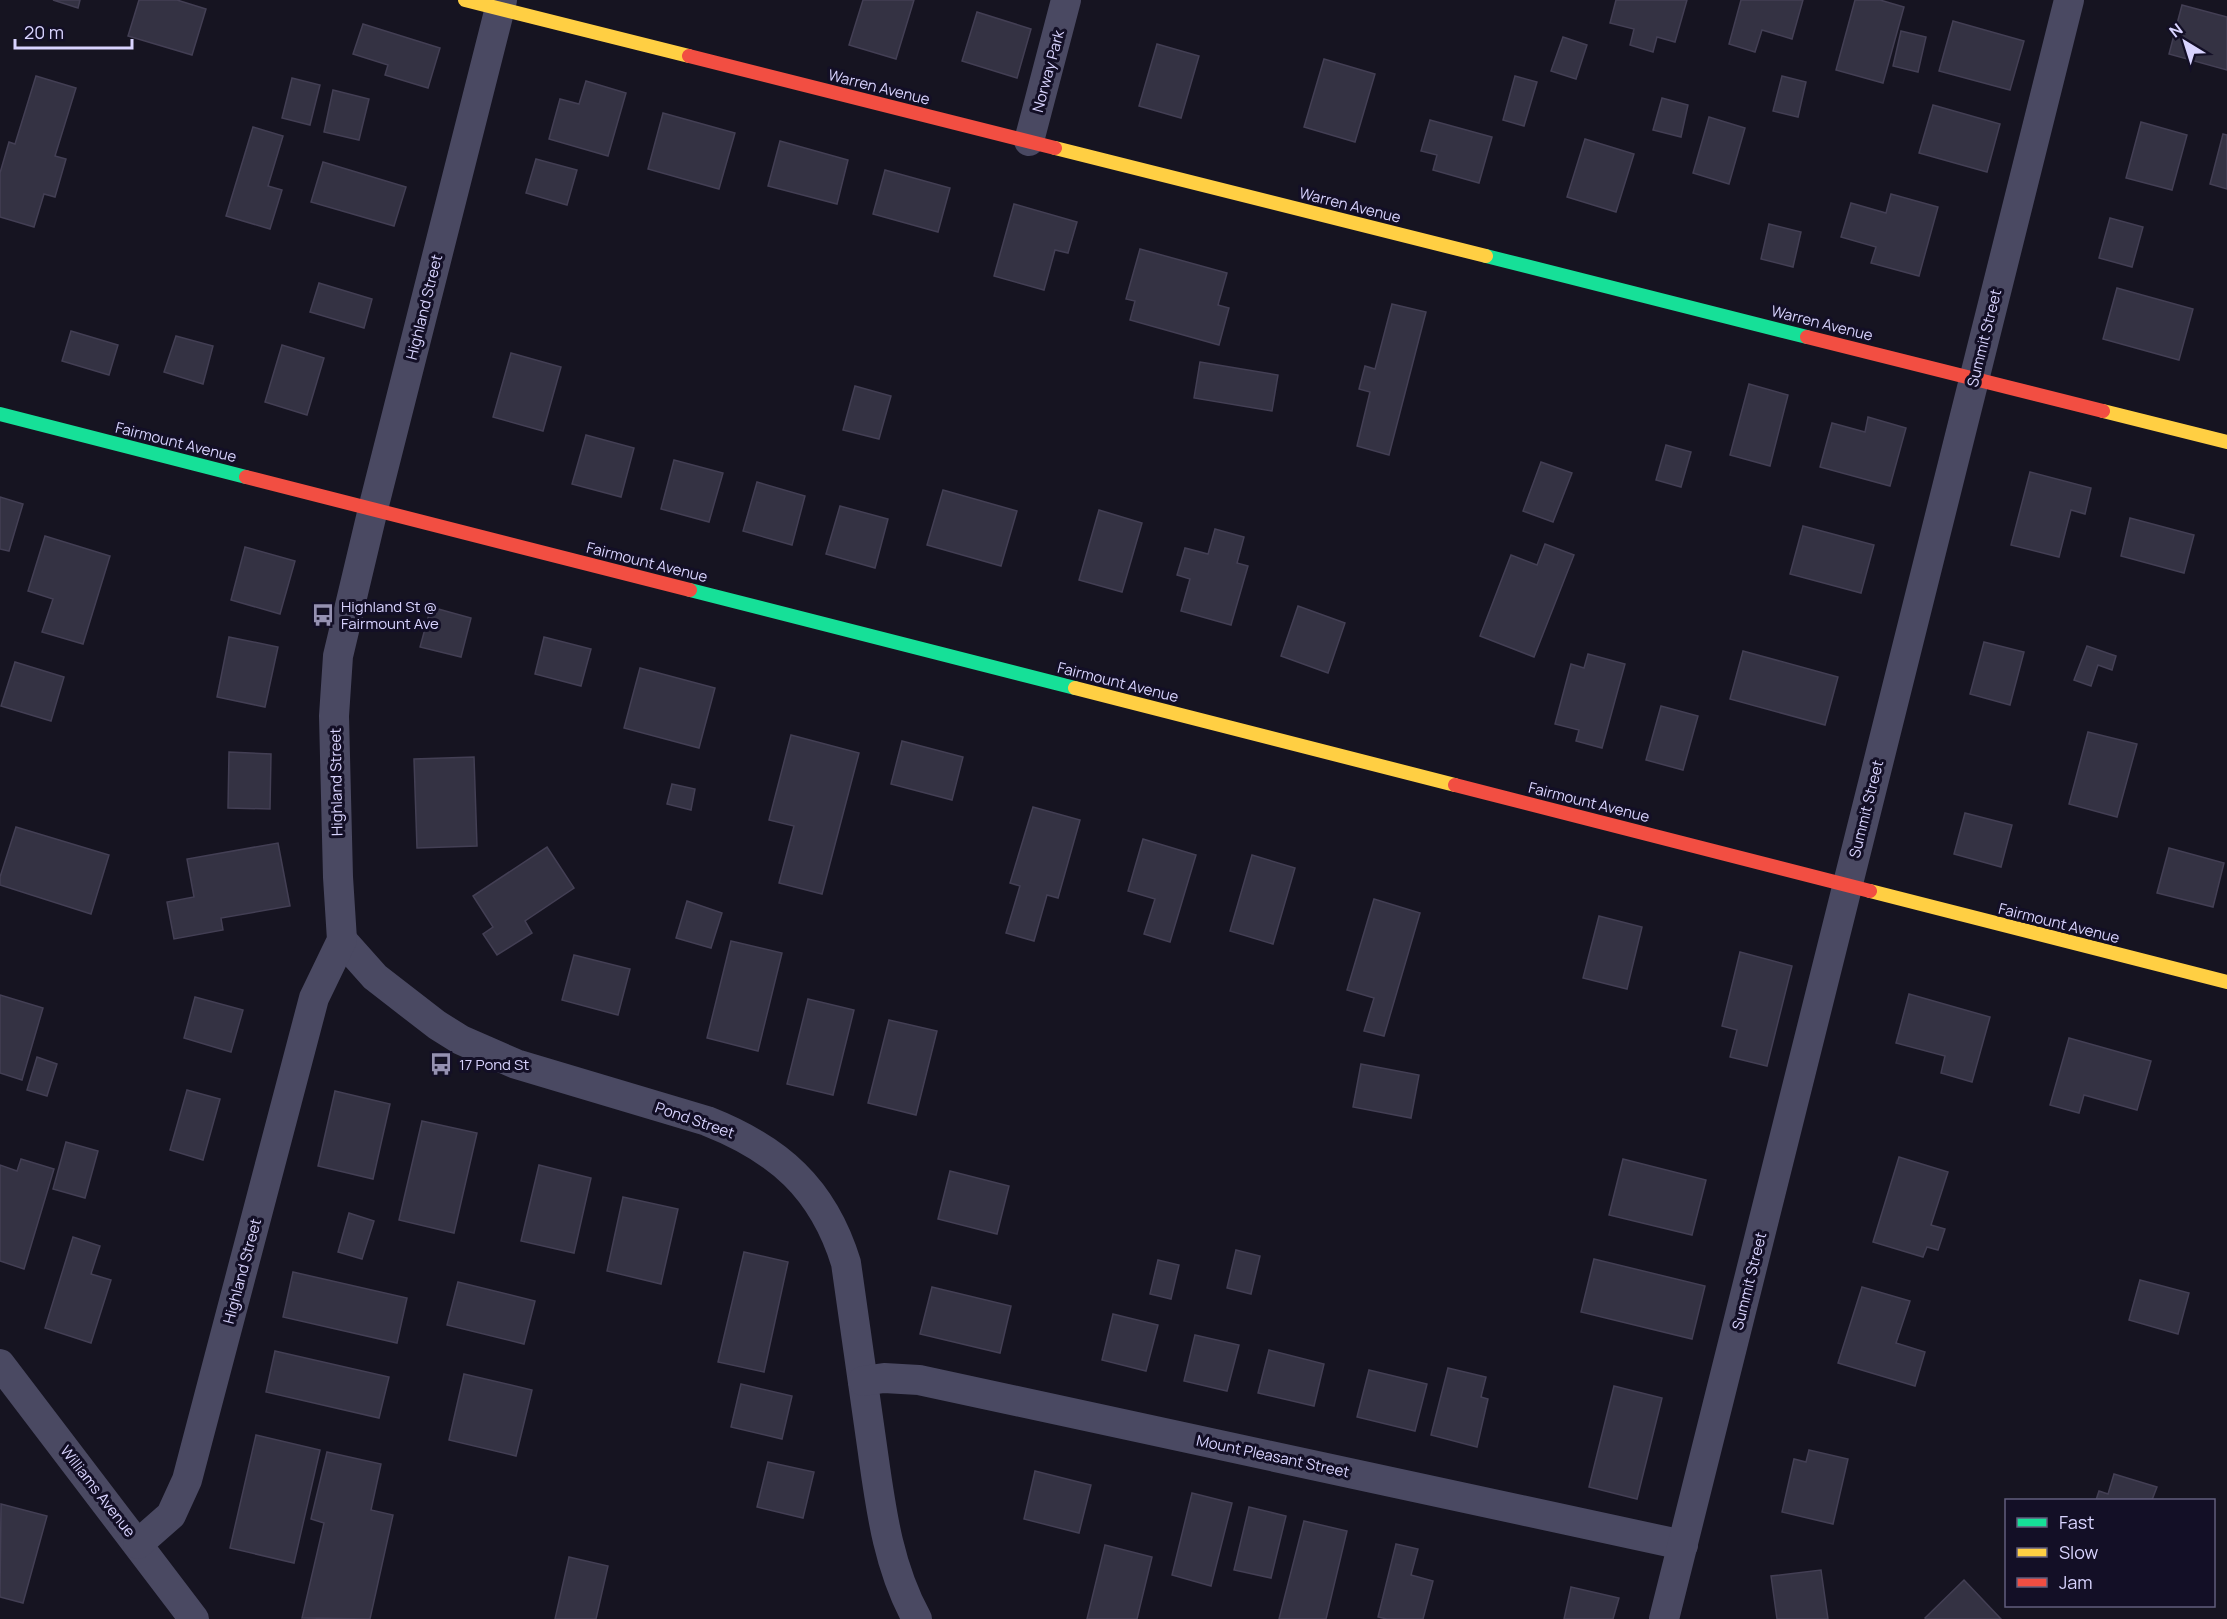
<svg xmlns="http://www.w3.org/2000/svg" width="2227" height="1619" viewBox="0 0 2227 1619" font-family="Manrope,sans-serif">
  <rect width="100%" height="100%" fill="#161421"/>
  <g fill="#343243" stroke="#433f54" stroke-width="1.5">
    <polygon points="53,0 80,0 78,8"/>
    <polygon points="139,0 177,0 206,9 192,55 128,36"/>
    <polygon points="863,0 914,0 896,59 849,45"/>
    <polygon points="1616,0 1687,0 1675,42 1657,37 1653,52 1630,45 1634,29 1610,23"/>
    <polygon points="1741,0 1803,0 1792,39 1762,30 1755,52 1729,44"/>
    <polygon points="1855,0 1880,0 1904,7 1883,83 1836,70"/>
    <polygon points="2182,5 2227,17 2227,70 2169,54"/>
    <polygon points="977,12 1031,29 1017,78 962,61"/>
    <polygon points="1953,21 2024,41 2010,90 1939,71"/>
    <polygon points="363,24 440,48 428,88 385,75 388,65 353,54"/>
    <polygon points="1901,31 1926,37 1918,72 1893,66"/>
    <polygon points="1563,37 1587,45 1576,79 1551,71"/>
    <polygon points="1157,44 1199,56 1181,118 1139,106"/>
    <polygon points="1324,59 1375,74 1355,142 1304,127"/>
    <polygon points="36,76 76,88 55,156 66,159 55,197 44,194 34,227 0,217 0,173 9,142 15,144"/>
    <polygon points="1515,76 1537,82 1524,126 1503,120"/>
    <polygon points="1782,76 1806,82 1798,117 1773,111"/>
    <polygon points="292,78 320,85 310,125 282,118"/>
    <polygon points="586,81 626,93 608,156 549,139 560,99 579,104"/>
    <polygon points="333,90 369,99 359,140 324,132"/>
    <polygon points="1662,98 1688,105 1681,137 1653,130"/>
    <polygon points="1933,105 2000,124 1987,172 1919,153"/>
    <polygon points="663,113 735,133 719,189 648,169"/>
    <polygon points="1709,117 1745,128 1729,184 1693,173"/>
    <polygon points="1430,120 1492,137 1479,183 1433,170 1437,155 1421,151"/>
    <polygon points="2141,122 2187,135 2172,190 2126,178"/>
    <polygon points="253,127 283,136 268,186 282,190 270,229 226,216"/>
    <polygon points="2223,134 2227,135 2227,189 2210,184"/>
    <polygon points="1585,139 1634,154 1616,212 1567,197"/>
    <polygon points="780,141 848,160 837,204 768,186"/>
    <polygon points="536,159 577,170 567,205 526,193"/>
    <polygon points="323,162 406,187 394,226 311,202"/>
    <polygon points="885,170 950,188 938,232 873,214"/>
    <polygon points="1891,194 1938,207 1919,276 1871,263 1876,247 1841,237 1851,203 1886,213"/>
    <polygon points="1014,204 1077,222 1068,253 1055,250 1044,290 994,276"/>
    <polygon points="2110,218 2143,227 2132,267 2099,258"/>
    <polygon points="1769,224 1801,232 1793,267 1761,259"/>
    <polygon points="1140,249 1227,273 1218,305 1229,308 1219,345 1130,320 1135,301 1126,299"/>
    <polygon points="319,283 372,299 364,328 310,312"/>
    <polygon points="2117,288 2193,309 2179,360 2103,339"/>
    <polygon points="1392,304 1426,312 1389,455 1357,446 1370,392 1359,389 1365,366 1375,369"/>
    <polygon points="71,331 118,345 109,375 62,361"/>
    <polygon points="176,336 213,346 203,384 164,372"/>
    <polygon points="282,345 324,358 307,415 265,402"/>
    <polygon points="511,353 561,367 543,431 493,417"/>
    <polygon points="1200,362 1278,375 1272,411 1194,398"/>
    <polygon points="1749,384 1788,395 1770,466 1730,455"/>
    <polygon points="855,386 891,396 879,439 843,430"/>
    <polygon points="1868,417 1906,428 1890,486 1820,467 1832,423 1865,432"/>
    <polygon points="586,435 634,448 621,497 572,484"/>
    <polygon points="1666,445 1691,452 1681,487 1656,480"/>
    <polygon points="674,460 723,473 709,522 661,509"/>
    <polygon points="1541,462 1572,473 1553,522 1523,511"/>
    <polygon points="2030,472 2091,488 2085,514 2071,510 2059,557 2011,545"/>
    <polygon points="757,482 805,496 792,545 743,531"/>
    <polygon points="943,490 1017,511 1001,566 927,545"/>
    <polygon points="0,497 23,504 9,551 0,549"/>
    <polygon points="840,506 888,519 875,568 826,554"/>
    <polygon points="1099,510 1142,523 1122,592 1079,580"/>
    <polygon points="2130,518 2194,535 2184,573 2121,556"/>
    <polygon points="1803,526 1874,545 1861,593 1790,574"/>
    <polygon points="1215,529 1244,537 1237,563 1248,566 1231,625 1181,611 1190,579 1177,575 1185,548 1208,554"/>
    <polygon points="45,536 110,556 83,644 42,632 53,599 28,591"/>
    <polygon points="1545,544 1574,555 1534,657 1480,636 1511,555 1537,565"/>
    <polygon points="245,547 295,561 280,614 231,600"/>
    <polygon points="1298,606 1345,623 1328,673 1281,656"/>
    <polygon points="431,607 471,618 461,657 420,647"/>
    <polygon points="229,637 278,647 265,707 217,697"/>
    <polygon points="544,637 591,649 581,686 535,674"/>
    <polygon points="1984,642 2024,652 2010,705 1970,694"/>
    <polygon points="2087,646 2116,656 2112,670 2098,665 2091,686 2074,680"/>
    <polygon points="1743,651 1838,677 1825,725 1730,699"/>
    <polygon points="1588,654 1625,664 1602,748 1576,741 1579,730 1555,724 1571,664 1584,668"/>
    <polygon points="15,662 64,677 51,721 1,706"/>
    <polygon points="640,668 715,688 699,748 624,728"/>
    <polygon points="1661,706 1698,716 1683,770 1646,760"/>
    <polygon points="2088,732 2137,744 2117,817 2069,804"/>
    <polygon points="791,735 859,753 822,894 779,883 794,826 769,820"/>
    <polygon points="902,741 963,757 952,800 891,784"/>
    <polygon points="229,752 271,754 270,809 228,808"/>
    <polygon points="474,757 477,846 417,848 414,759"/>
    <polygon points="672,784 695,789 691,810 667,804"/>
    <polygon points="1033,807 1080,820 1058,898 1047,895 1034,941 1006,933 1020,886 1010,883"/>
    <polygon points="1965,813 2012,825 2001,867 1954,854"/>
    <polygon points="16,827 109,855 91,914 0,885 0,877"/>
    <polygon points="1143,839 1196,855 1170,942 1144,934 1155,899 1128,891"/>
    <polygon points="278,843 290,906 221,918 223,930 174,939 167,902 194,897 187,859"/>
    <polygon points="547,847 574,888 525,921 532,933 497,955 483,934 493,927 473,896"/>
    <polygon points="2169,848 2224,863 2213,907 2157,893"/>
    <polygon points="1252,855 1295,868 1273,944 1230,931"/>
    <polygon points="1374,899 1420,913 1384,1036 1364,1031 1374,998 1347,990"/>
    <polygon points="687,901 722,913 711,948 676,938"/>
    <polygon points="1599,916 1642,927 1627,989 1583,978"/>
    <polygon points="731,941 782,953 758,1051 707,1038"/>
    <polygon points="1740,952 1792,966 1767,1066 1730,1057 1737,1030 1722,1026"/>
    <polygon points="574,955 630,969 618,1015 562,1000"/>
    <polygon points="1909,994 1990,1017 1972,1082 1941,1073 1945,1056 1896,1043"/>
    <polygon points="0,995 43,1008 22,1080 0,1073"/>
    <polygon points="195,997 243,1010 231,1052 184,1038"/>
    <polygon points="808,999 854,1010 833,1095 787,1084"/>
    <polygon points="889,1020 937,1031 916,1115 868,1103"/>
    <polygon points="2069,1038 2151,1061 2137,1110 2084,1095 2079,1113 2050,1105"/>
    <polygon points="37,1057 57,1064 47,1096 27,1090"/>
    <polygon points="1361,1064 1419,1075 1411,1118 1353,1107"/>
    <polygon points="187,1090 220,1099 203,1160 170,1150"/>
    <polygon points="335,1091 390,1104 373,1179 318,1166"/>
    <polygon points="422,1121 477,1133 454,1233 399,1220"/>
    <polygon points="66,1142 98,1151 85,1198 53,1189"/>
    <polygon points="1899,1157 1948,1172 1931,1225 1945,1229 1938,1250 1927,1247 1923,1257 1873,1242"/>
    <polygon points="21,1159 54,1169 24,1269 0,1261 0,1165 17,1171"/>
    <polygon points="1623,1159 1706,1180 1692,1235 1609,1215"/>
    <polygon points="539,1165 591,1178 574,1253 521,1241"/>
    <polygon points="950,1171 1009,1186 997,1234 938,1219"/>
    <polygon points="623,1197 678,1209 661,1284 607,1271"/>
    <polygon points="349,1213 374,1221 362,1259 338,1252"/>
    <polygon points="73,1237 100,1246 91,1274 111,1280 91,1343 45,1328"/>
    <polygon points="1236,1250 1260,1256 1251,1294 1227,1288"/>
    <polygon points="744,1252 788,1262 764,1372 718,1362"/>
    <polygon points="1594,1259 1705,1286 1692,1339 1581,1312"/>
    <polygon points="1158,1260 1179,1265 1171,1299 1150,1294"/>
    <polygon points="293,1272 407,1298 397,1343 283,1317"/>
    <polygon points="2140,1280 2189,1293 2178,1334 2129,1320"/>
    <polygon points="458,1282 535,1301 524,1344 447,1325"/>
    <polygon points="932,1287 1011,1306 1000,1353 920,1334"/>
    <polygon points="1862,1287 1910,1301 1896,1343 1925,1352 1915,1386 1838,1363"/>
    <polygon points="1113,1314 1158,1325 1146,1371 1102,1360"/>
    <polygon points="1195,1335 1239,1345 1227,1391 1184,1381"/>
    <polygon points="1269,1350 1324,1364 1314,1406 1258,1393"/>
    <polygon points="275,1351 389,1377 379,1418 266,1392"/>
    <polygon points="1448,1368 1486,1377 1481,1397 1488,1399 1477,1447 1431,1435"/>
    <polygon points="1369,1370 1427,1384 1415,1431 1357,1417"/>
    <polygon points="464,1374 532,1390 516,1456 449,1440"/>
    <polygon points="741,1384 792,1396 782,1439 731,1427"/>
    <polygon points="1614,1386 1662,1398 1637,1499 1589,1487"/>
    <polygon points="256,1435 320,1450 294,1563 230,1548"/>
    <polygon points="1809,1450 1848,1459 1833,1524 1782,1512 1794,1459 1806,1462"/>
    <polygon points="327,1452 381,1464 371,1510 393,1515 370,1619 302,1618 324,1523 311,1519"/>
    <polygon points="768,1462 814,1472 803,1518 757,1507"/>
    <polygon points="1035,1471 1091,1485 1079,1533 1024,1519"/>
    <polygon points="2114,1474 2157,1487 2152,1500 2096,1500 2099,1491 2108,1494"/>
    <polygon points="1192,1493 1232,1503 1211,1586 1172,1575"/>
    <polygon points="1,1504 47,1516 23,1603 0,1597"/>
    <polygon points="1249,1507 1286,1516 1271,1578 1234,1570"/>
    <polygon points="1304,1521 1347,1531 1326,1619 1279,1619"/>
    <polygon points="1396,1544 1418,1549 1411,1575 1433,1581 1423,1619 1387,1619 1378,1617"/>
    <polygon points="1105,1545 1152,1557 1137,1619 1087,1619"/>
    <polygon points="569,1557 608,1566 596,1619 555,1619"/>
    <polygon points="1821,1570 1828,1619 1777,1619 1771,1576"/>
    <polygon points="1964,1580 2001,1619 1926,1619 1925,1618"/>
    <polygon points="1571,1587 1619,1598 1613,1619 1564,1619"/>
  </g>
  <g fill="none" stroke-linecap="round" stroke-linejoin="round">
    <g stroke="#4a4962" stroke-width="30">
      <polyline points="1029,141 1066,0"/>
      <path d="M 342,940 L 375,977 L 437,1025 L 461,1040 L 516,1064 L 707,1121 C 778,1149 823,1188 846,1263 C 854,1322 863,1380 871,1439 C 880,1501 886,1563 917,1619"/>
      <polyline points="0,1364 194,1619"/>
      <polyline points="863,1381 884,1378 919,1380 1683,1545"/>
      <polyline points="138,1544 171,1515 187,1480 314,998 342,940 338,877 334,716 338,656 373,509 502,0"/>
      <polyline points="1664,1619 2069,0"/>
    </g>
    <g stroke="#16e098" stroke-width="14">
      <polyline points="1486,256 1807,337"/>
      <polyline points="0,414 246,477"/>
      <polyline points="690,590 1075,688"/>
    </g>
    <g stroke="#ffcf43" stroke-width="14">
      <polyline points="465,0 689,56"/>
      <polyline points="1055,148 1486,256"/>
      <polyline points="2103,411 2227,442"/>
      <polyline points="1075,688 1455,785"/>
      <polyline points="1870,891 2227,982"/>
    </g>
    <g stroke="#f24e42" stroke-width="14">
      <polyline points="689,56 1055,148"/>
      <polyline points="1807,337 2103,411"/>
      <polyline points="246,477 690,590"/>
      <polyline points="1455,785 1870,891"/>
    </g>
  </g>
  <defs>
    <g id="bus-bare" transform="scale(1.8)"><path d="M-5-6H5V4H4V6H2V4H-2V6H-4V4H-5ZM-3.5-4V0h7V-4ZM-3.5 1.2v1.5H-2V1.2ZM2 1.2v1.5H3.5V1.2Z" fill="#9591b1" stroke="#130f26" stroke-width="2.5" paint-order="stroke"/></g>
  </defs>
  <g fill-rule="evenodd">
    <use href="#bus-bare" x="323" y="615"/>
    <use href="#bus-bare" x="441" y="1064"/>
  </g>
  <g text-anchor="middle" dominant-baseline="central" stroke-width="6" stroke-linejoin="round" paint-order="stroke">
    <g font-size="15" fill="#d9d4ff" stroke="#130f26">
      <text transform="translate(1048 71) rotate(-75)">Norway Park</text>
      <text transform="translate(879 87) rotate(14)">Warren Avenue</text>
      <text transform="translate(1350 205) rotate(14)">Warren Avenue</text>
      <text transform="translate(424 307) rotate(-76)">Highland Street</text>
      <text transform="translate(1822 323) rotate(14)">Warren Avenue</text>
      <text transform="translate(1984 338) rotate(-76)">Summit Street</text>
      <text transform="translate(176 442) rotate(14)">Fairmount Avenue</text>
      <text transform="translate(647 562) rotate(14)">Fairmount Avenue</text>
      <text transform="translate(1118 682) rotate(14)">Fairmount Avenue</text>
      <text transform="translate(336 782) rotate(-91)">Highland Street</text>
      <text transform="translate(1589 802) rotate(14)">Fairmount Avenue</text>
      <text transform="translate(1866 809) rotate(-76)">Summit Street</text>
      <text transform="translate(2059 923) rotate(14)">Fairmount Avenue</text>
      <text transform="translate(695 1120) rotate(19)">Pond Street</text>
      <text transform="translate(242 1271) rotate(-75)">Highland Street</text>
      <text transform="translate(1749 1281) rotate(-76)">Summit Street</text>
      <text transform="translate(1273 1456) rotate(12)">Mount Pleasant Street</text>
      <text transform="translate(98 1491) rotate(52)">Williams Avenue</text>
    </g>
    <g font-size="15" fill="#d9d4ff" stroke="#130f26" text-anchor="start">
      <text x="341" y="606">Highland St @<tspan x="341" dy="17">Fairmount Ave</tspan></text>
      <text x="459" y="1064">17 Pond St</text>
    </g>
  </g>
  <rect x="2005" y="1499" width="210" height="108" fill="#130f26" stroke="#625e7d" stroke-width="1.5"/>
  <rect x="2017" y="1518" width="30" height="9" fill="#16e098" stroke="#625e7d" stroke-width="1.5"/>
  <text x="2059" y="1529" font-size="18" fill="#d9d4ff">Fast</text>
  <rect x="2017" y="1548" width="30" height="9" fill="#ffcf43" stroke="#625e7d" stroke-width="1.5"/>
  <text x="2059" y="1559" font-size="18" fill="#d9d4ff">Slow</text>
  <rect x="2017" y="1578" width="30" height="9" fill="#f24e42" stroke="#625e7d" stroke-width="1.5"/>
  <text x="2059" y="1589" font-size="18" fill="#d9d4ff">Jam</text>
  <g transform="translate(2185 42) rotate(322)" stroke="#130f26" stroke-width="4.5" paint-order="stroke">
  <path d="M0-4.5L10 22L0 15L-10 22Z" fill="#d9d4ff"/>
  <text y="-9" font-size="16" font-weight="bold" text-anchor="middle" fill="#d9d4ff">N</text>
  </g>
  <path d="M15 39v9h117v-9" fill="none" stroke="#d9d4ff" stroke-width="3"/>
  <text x="24" y="39" font-size="18" fill="#d9d4ff" stroke="#130f26" stroke-width="4.5" paint-order="stroke">20 m</text>
</svg>
